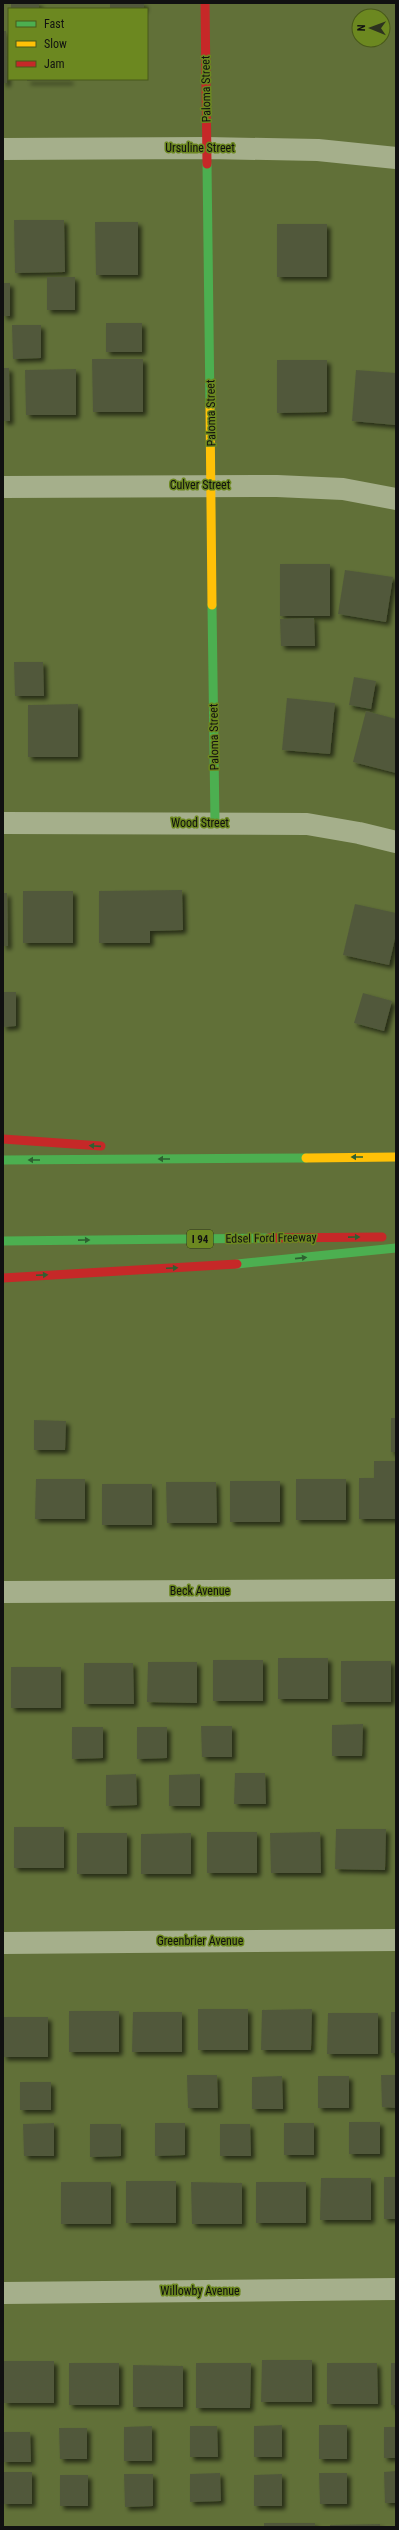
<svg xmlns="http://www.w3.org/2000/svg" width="399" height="2530" viewBox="0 0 399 2530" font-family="'Roboto Condensed',sans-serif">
  <defs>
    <filter id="shadow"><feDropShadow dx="3.5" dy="3.5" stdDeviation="2" flood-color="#0009"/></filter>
  </defs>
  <rect width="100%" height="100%" fill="#617038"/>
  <g fill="#51593b" filter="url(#shadow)">
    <rect x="11" y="3" width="28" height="6"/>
    <rect x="110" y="3" width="34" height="6"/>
    <polygon points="3,31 6,31 7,83 3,83"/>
    <rect x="27" y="79" width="43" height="2"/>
    <polygon points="14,220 64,220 65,272 15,273"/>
    <polygon points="95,222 138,222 138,275 96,275"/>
    <rect x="277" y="224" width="50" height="53"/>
    <rect x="47" y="277" width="28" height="33"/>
    <rect x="3" y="283" width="7" height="33"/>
    <rect x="106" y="323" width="36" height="29"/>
    <polygon points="12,325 41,325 41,358 13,359"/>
    <polygon points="92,359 143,359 143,412 93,412"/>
    <polygon points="277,360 327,360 327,412 277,413"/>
    <polygon points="3,368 9,368 10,421 3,421"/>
    <polygon points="76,369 76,415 26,415 25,370"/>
    <polygon points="356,370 396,373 395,425 352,421"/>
    <rect x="280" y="564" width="50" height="52"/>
    <polygon points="345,570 393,577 386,622 338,614"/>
    <polygon points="314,618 315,646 281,646 280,619"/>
    <polygon points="14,662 43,662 44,696 15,696"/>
    <polygon points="354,677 376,681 371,709 349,705"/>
    <polygon points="287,698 335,703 330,754 282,750"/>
    <polygon points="78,704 78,757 28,757 28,705"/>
    <polygon points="366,711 396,719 396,773 353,762"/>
    <polygon points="182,890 183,930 150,931 150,943 99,943 99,891"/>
    <rect x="23" y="891" width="50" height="52"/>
    <polygon points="3,893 7,893 8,946 3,946"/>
    <polygon points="355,904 396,913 396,934 389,965 343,955"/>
    <polygon points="3,992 16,992 16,1026 3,1027"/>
    <polygon points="363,993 392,1001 384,1031 354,1023"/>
    <rect x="391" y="1418" width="5" height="34"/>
    <polygon points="34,1420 66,1421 65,1450 34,1450"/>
    <polygon points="374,1461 396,1461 396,1519 359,1519 359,1478 374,1478"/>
    <polygon points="36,1479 85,1479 85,1519 35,1519"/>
    <rect x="296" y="1479" width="50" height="41"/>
    <rect x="230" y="1481" width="50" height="41"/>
    <polygon points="166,1482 216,1482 217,1523 167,1523"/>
    <rect x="102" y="1484" width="50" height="41"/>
    <rect x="278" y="1658" width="50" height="41"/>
    <rect x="213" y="1660" width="50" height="41"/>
    <rect x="341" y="1661" width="50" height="41"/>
    <polygon points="148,1662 197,1662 197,1703 147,1702"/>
    <polygon points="84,1663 133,1663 134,1704 84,1704"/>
    <rect x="11" y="1667" width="50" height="41"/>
    <polygon points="363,1724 362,1756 332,1756 332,1725"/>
    <polygon points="201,1726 232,1726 232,1757 202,1757"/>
    <polygon points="72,1727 103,1727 103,1758 72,1759"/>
    <polygon points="137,1727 167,1727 167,1758 137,1759"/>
    <polygon points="235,1773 265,1773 266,1804 234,1804"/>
    <polygon points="136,1774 137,1805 106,1806 106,1775"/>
    <polygon points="200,1774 200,1806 169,1806 169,1775"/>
    <rect x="14" y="1827" width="50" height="41"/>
    <polygon points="336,1829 386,1829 385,1870 335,1869"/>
    <rect x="207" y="1832" width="50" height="41"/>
    <polygon points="320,1832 321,1873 271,1873 270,1833"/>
    <rect x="77" y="1833" width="50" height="41"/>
    <polygon points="191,1833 191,1874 141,1874 141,1834"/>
    <rect x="198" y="2009" width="50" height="41"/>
    <polygon points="312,2009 311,2050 261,2050 262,2010"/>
    <rect x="69" y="2011" width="50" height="41"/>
    <polygon points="133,2012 182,2012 182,2052 132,2052"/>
    <rect x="391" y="2012" width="5" height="41"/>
    <polygon points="328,2013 378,2013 378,2054 327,2054"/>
    <rect x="3" y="2017" width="45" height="40"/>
    <polygon points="187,2075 217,2075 218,2108 188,2108"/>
    <polygon points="381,2075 396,2075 396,2108 382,2107"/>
    <polygon points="282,2076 283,2109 252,2109 252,2077"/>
    <rect x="318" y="2076" width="31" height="32"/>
    <rect x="20" y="2082" width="31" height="28"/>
    <rect x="349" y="2122" width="31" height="32"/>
    <polygon points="54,2123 54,2156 24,2156 23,2124"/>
    <polygon points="155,2123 185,2123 185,2155 155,2156"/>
    <rect x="284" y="2123" width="30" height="32"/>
    <polygon points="90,2124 121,2124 121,2156 90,2157"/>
    <polygon points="220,2124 250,2124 251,2156 220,2156"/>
    <rect x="384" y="2177" width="12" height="42"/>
    <polygon points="321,2178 371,2178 371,2220 320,2220"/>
    <rect x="126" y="2181" width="50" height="42"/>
    <rect x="61" y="2182" width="50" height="42"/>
    <polygon points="191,2182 242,2183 242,2224 192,2224"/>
    <rect x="256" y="2182" width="50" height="41"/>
    <polygon points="262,2360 312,2360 312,2402 261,2402"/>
    <rect x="4" y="2361" width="50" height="42"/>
    <rect x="69" y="2363" width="50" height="42"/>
    <polygon points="196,2363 251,2363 250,2408 196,2408"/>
    <polygon points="327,2363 377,2363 378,2404 327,2404"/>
    <rect x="391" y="2363" width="5" height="42"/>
    <polygon points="133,2365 183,2366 183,2407 133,2407"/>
    <polygon points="282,2425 282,2457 254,2457 254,2426"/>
    <rect x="319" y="2425" width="28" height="34"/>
    <polygon points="152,2426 152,2461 124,2461 124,2427"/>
    <polygon points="190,2426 217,2426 218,2457 190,2457"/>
    <rect x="384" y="2427" width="12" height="31"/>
    <polygon points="59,2428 87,2428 87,2459 60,2459"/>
    <polygon points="3,2432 30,2432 31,2462 3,2462"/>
    <polygon points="396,2471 396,2503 385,2503 384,2472"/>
    <rect x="3" y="2472" width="29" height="32"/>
    <polygon points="220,2473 221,2501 190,2502 190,2474"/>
    <polygon points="319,2473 347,2473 347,2504 320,2504"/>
    <polygon points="124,2474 153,2474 153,2506 125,2507"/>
    <polygon points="282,2474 282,2506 254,2506 254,2475"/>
    <rect x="60" y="2475" width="28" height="31"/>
    <rect x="264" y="2523" width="51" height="4"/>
    <polygon points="380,2524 380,2527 330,2527 330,2525"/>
  </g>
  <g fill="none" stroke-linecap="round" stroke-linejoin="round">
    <g stroke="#a5af8b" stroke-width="22">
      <polyline points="3,149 207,148 318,150 396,158"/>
      <polyline points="3,487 277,486 343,489 396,499"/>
      <polyline points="3,823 307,824 359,833 396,842"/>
      <polyline points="3,1592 396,1590"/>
      <polyline points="3,1943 396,1940"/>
      <polyline points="3,2293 396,2289"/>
    </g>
    <g stroke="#4caf50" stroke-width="9">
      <polyline points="207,164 210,407"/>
      <polyline points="212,605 215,823"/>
      <polyline points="3,1160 306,1158"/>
      <polyline points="3,1241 269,1238"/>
      <polyline points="237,1264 396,1248"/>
    </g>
    <g stroke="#ffc107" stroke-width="9">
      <polyline points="210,407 212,605"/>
      <polyline points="306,1158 396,1157"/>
    </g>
    <g stroke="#c62828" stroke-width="9">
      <polyline points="205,3 207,164"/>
      <polyline points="3,1139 101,1146"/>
      <polyline points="269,1238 382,1237"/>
      <polyline points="3,1278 237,1264"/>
    </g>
  </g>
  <defs><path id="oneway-solid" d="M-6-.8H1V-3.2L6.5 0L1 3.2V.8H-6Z"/></defs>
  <g fill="#2e6030">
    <use href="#oneway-solid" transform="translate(95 1146) rotate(-176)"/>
    <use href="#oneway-solid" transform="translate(357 1157) rotate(180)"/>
    <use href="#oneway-solid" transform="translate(164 1159) rotate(180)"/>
    <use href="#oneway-solid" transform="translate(34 1160) rotate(180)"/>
    <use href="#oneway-solid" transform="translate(354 1237) rotate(-1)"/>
    <use href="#oneway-solid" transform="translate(84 1240) rotate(-1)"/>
    <use href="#oneway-solid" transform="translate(301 1258) rotate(-6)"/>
    <use href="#oneway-solid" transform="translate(172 1268) rotate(-3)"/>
    <use href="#oneway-solid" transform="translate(42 1275) rotate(-3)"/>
  </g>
  <g text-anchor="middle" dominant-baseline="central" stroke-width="3" stroke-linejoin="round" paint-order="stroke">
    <rect fill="#6c8820" stroke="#2c3516" stroke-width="1" x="187" y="1230" width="26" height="18" rx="3"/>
    <g font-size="11" font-weight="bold" fill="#111">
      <text x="200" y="1239">I 94</text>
    </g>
    <g font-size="12" fill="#111" stroke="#6c8820">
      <text transform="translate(206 89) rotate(-91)">Paloma Street</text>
      <text x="200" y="148">Ursuline Street</text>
      <text transform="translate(211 413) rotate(-91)">Paloma Street</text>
      <text x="200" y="485">Culver Street</text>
      <text transform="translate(214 737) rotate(-91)">Paloma Street</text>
      <text x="200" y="823">Wood Street</text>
      <text transform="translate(271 1238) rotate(-1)">Edsel Ford Freeway</text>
      <text x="200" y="1591">Beck Avenue</text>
      <text x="200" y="1941">Greenbrier Avenue</text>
      <text x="200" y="2291">Willowby Avenue</text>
    </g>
  </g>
  <rect width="399" height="2530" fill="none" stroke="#111111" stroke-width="8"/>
  <rect x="8" y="8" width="140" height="72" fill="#6c8820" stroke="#48581a"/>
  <rect x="16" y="21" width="20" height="6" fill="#4caf50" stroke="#48581a"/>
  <text x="44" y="28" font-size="12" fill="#111111">Fast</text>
  <rect x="16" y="41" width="20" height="6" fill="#ffc107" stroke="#48581a"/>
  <text x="44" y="48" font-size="12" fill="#111111">Slow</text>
  <rect x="16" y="61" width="20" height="6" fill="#c62828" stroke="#48581a"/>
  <text x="44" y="68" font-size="12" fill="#111111">Jam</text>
  <g transform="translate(371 28) rotate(271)"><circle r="19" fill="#6c8820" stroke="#48581a"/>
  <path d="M0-3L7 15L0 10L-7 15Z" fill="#2d321f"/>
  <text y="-6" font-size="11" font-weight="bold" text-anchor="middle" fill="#111111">N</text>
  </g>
</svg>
